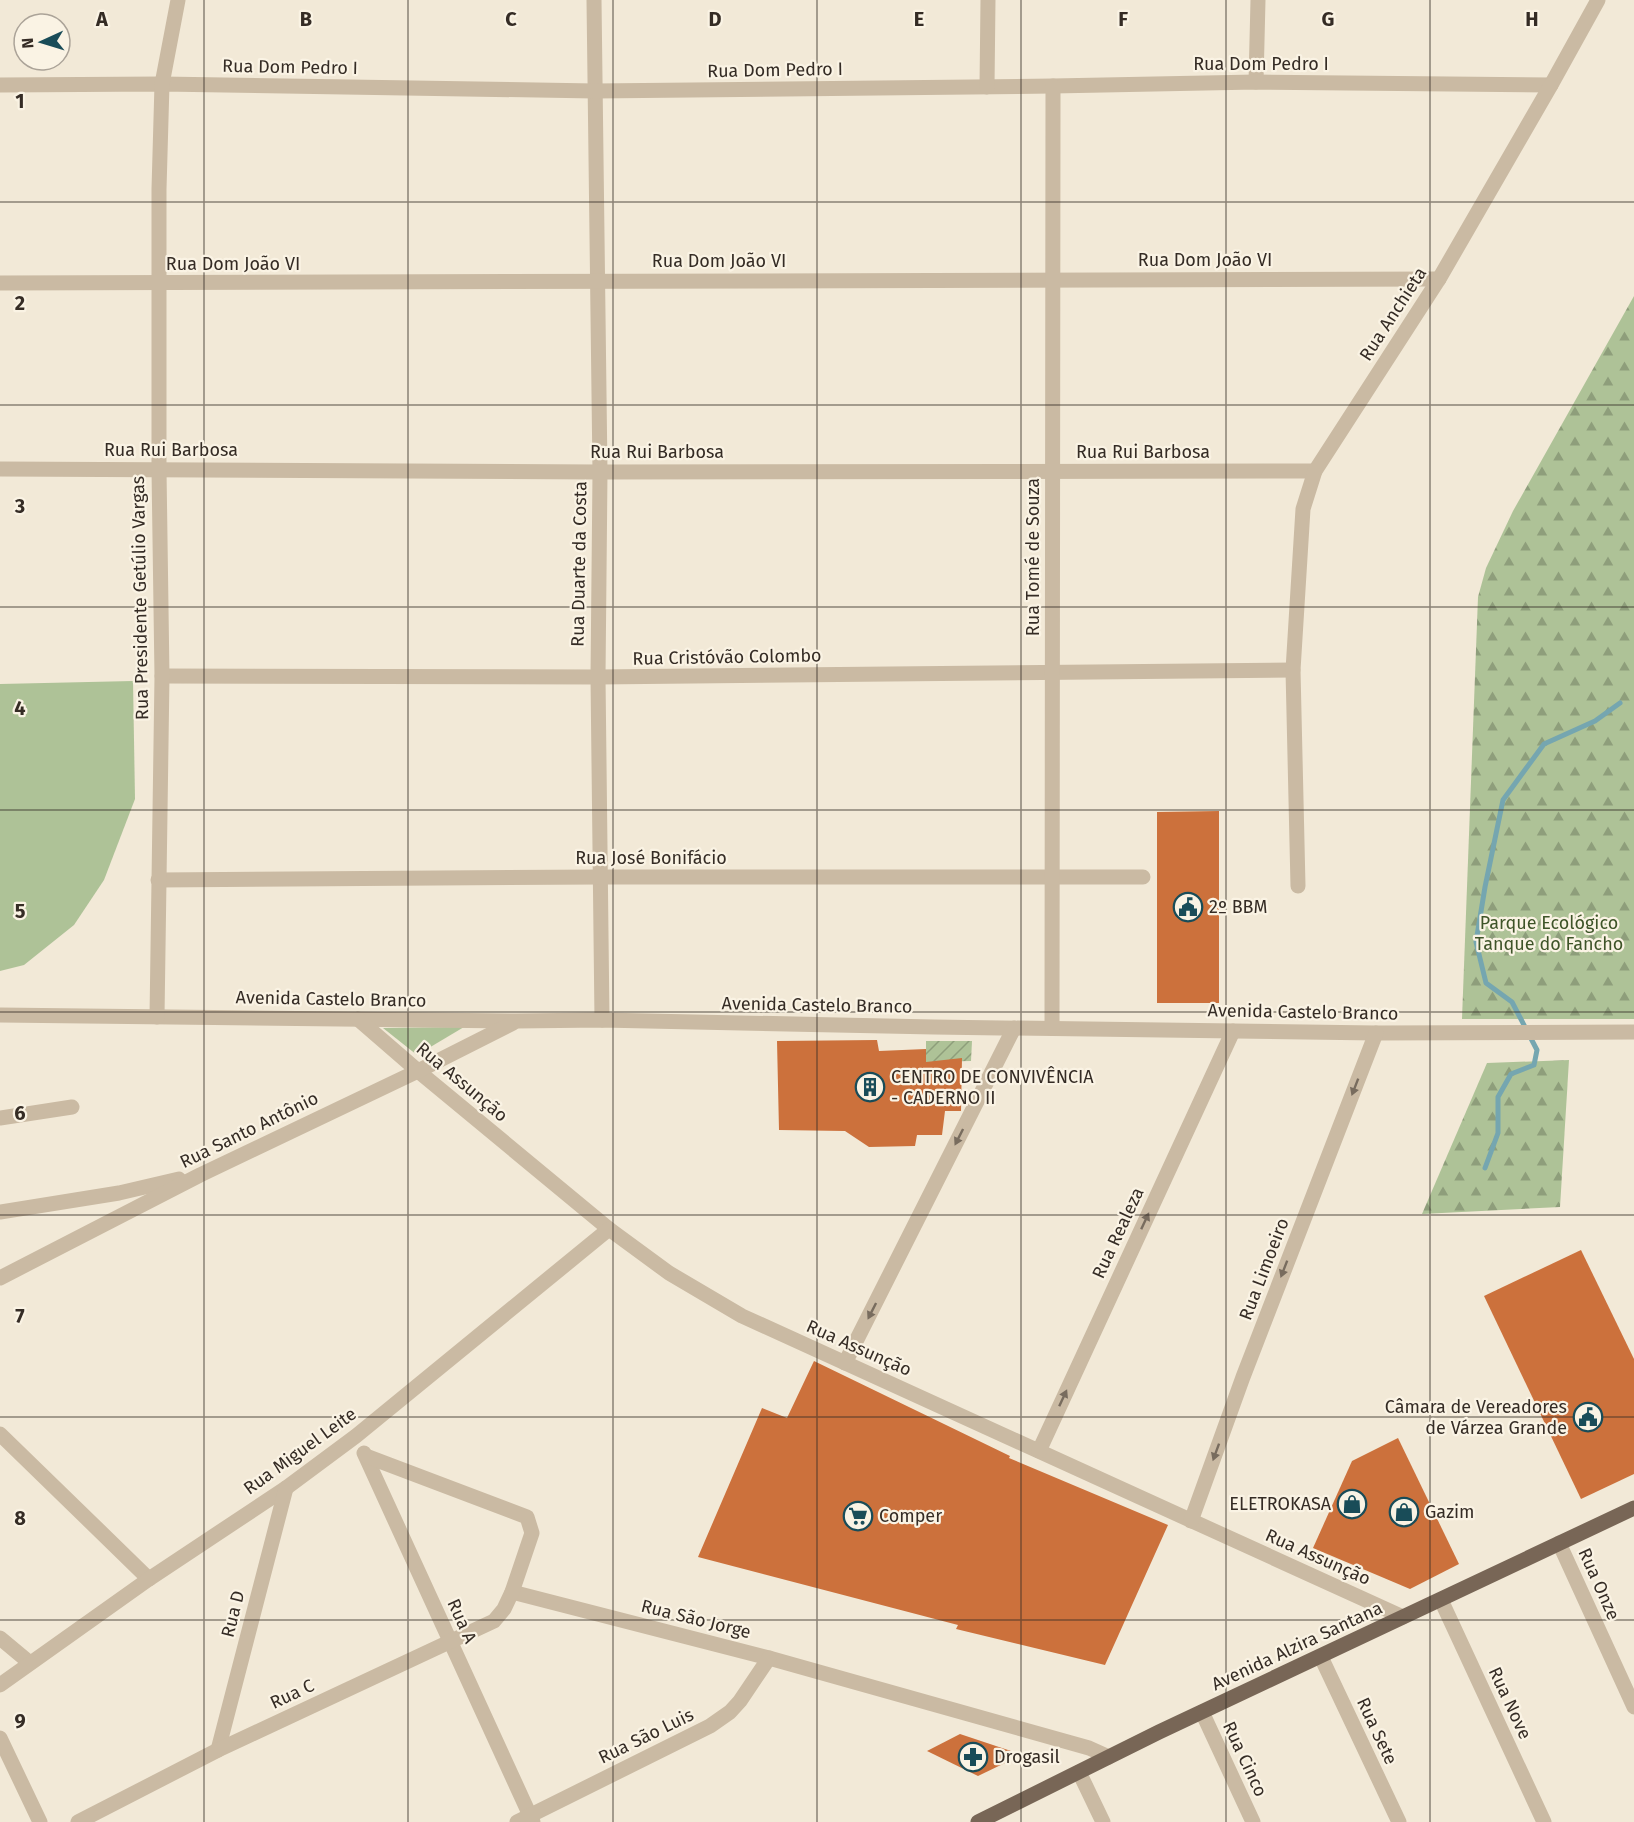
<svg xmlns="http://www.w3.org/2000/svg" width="1634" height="1822" viewBox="0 0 1634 1822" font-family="'Fira Sans',sans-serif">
  <defs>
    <pattern id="forest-firs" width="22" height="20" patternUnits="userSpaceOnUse" patternTransform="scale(1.5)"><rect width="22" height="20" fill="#aec297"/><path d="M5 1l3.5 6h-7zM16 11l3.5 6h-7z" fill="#8e9e7b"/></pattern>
    <pattern id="garden-furrows" width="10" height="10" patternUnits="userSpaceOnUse" patternTransform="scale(1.5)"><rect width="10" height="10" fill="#aec297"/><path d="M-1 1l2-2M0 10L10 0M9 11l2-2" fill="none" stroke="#8e9e7b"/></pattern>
  </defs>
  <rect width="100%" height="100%" fill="#f2e9d7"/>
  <g fill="url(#forest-firs)">
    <polygon points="1634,296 1634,1019 1462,1019 1478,597 1486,568 1513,511"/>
    <polygon points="1569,1060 1560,1207 1422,1214 1487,1063"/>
  </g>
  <g fill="#aec297">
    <polygon points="133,681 135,799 104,880 74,925 24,965 0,971 0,684"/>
    <polygon points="464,1027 417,1055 383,1028"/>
  </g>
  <polygon fill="url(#garden-furrows)" points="926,1041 972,1041 971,1061 926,1062"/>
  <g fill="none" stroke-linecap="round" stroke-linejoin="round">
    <polyline stroke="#75a6b0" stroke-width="5" points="1485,1168 1498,1133 1498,1097 1511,1074 1534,1065 1537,1050 1512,1002 1486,983 1476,942 1485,887 1503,800 1544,744 1595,721 1620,703"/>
  </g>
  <g fill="#cc713c">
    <polygon points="1219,811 1219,1003 1157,1003 1157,812"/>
    <polygon points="877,1040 879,1051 926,1049 926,1062 962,1058 961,1111 945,1111 942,1135 917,1135 915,1146 869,1147 845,1131 779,1130 777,1041"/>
    <polygon points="1581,1250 1634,1359 1634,1474 1581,1499 1484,1296"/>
    <polygon points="814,1361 1010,1456 1009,1458 1168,1525 1105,1665 956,1629 958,1625 698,1557 762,1408 787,1418"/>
    <polygon points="1398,1438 1459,1564 1410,1589 1313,1548 1352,1461"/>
    <polygon points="960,1734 1011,1751 1007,1762 978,1776 927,1751"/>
  </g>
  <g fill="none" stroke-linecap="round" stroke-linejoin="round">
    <g stroke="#cabaa3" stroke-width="15">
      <polyline points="594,0 600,472 598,677 602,1020"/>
      <polyline points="1256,82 1258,0"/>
      <polyline points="0,85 162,84 595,91 1053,86 1256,82 1551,85"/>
      <polyline points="987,87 988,0"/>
      <polyline points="0,283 1439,279"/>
      <polyline points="0,469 600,472 1315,471"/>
      <polyline points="162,676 598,677 1293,670"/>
      <polyline points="158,880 600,877 1143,877"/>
      <polyline points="1298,886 1293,670 1303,509 1315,471 1439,279 1551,85 1598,0"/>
      <polyline points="0,1015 516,1021 602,1020 934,1027 1376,1033 1634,1032"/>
      <polyline points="157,1017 162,676 159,470 159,189 162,84 178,0"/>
      <polyline points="358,1019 418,1071 609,1229 669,1273 742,1316 1403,1617"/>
      <polyline points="1052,1028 1053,86"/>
      <polyline points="0,1118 72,1107"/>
      <polyline points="0,1212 119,1193 179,1179"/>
      <polyline points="0,1278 200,1175 418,1071 513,1023"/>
      <polyline points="845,1363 1014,1028"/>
      <polyline points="0,1434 149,1579"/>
      <polyline points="1039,1451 1233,1031"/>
      <polyline points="364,1453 533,1822"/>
      <polyline points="1191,1521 1243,1377 1376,1033"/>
      <polyline points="1559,1543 1634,1707"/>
      <polyline points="512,1592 769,1658 1089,1748 1109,1757"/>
      <polyline points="1441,1600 1544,1822"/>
      <polyline points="0,1638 30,1663"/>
      <polyline points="1321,1657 1399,1822"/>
      <polyline points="0,1685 149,1579 286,1488 356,1436 609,1229"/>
      <polyline points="1202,1712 1253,1822"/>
      <polyline points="0,1738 40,1822"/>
      <polyline points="218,1750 286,1488"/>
      <polyline points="1079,1772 1103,1822"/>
      <polyline points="78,1822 218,1750 494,1621 504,1609 512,1592 532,1533 527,1517 366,1456"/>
      <polyline points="517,1822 710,1726 730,1712 740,1701 769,1658"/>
    </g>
    <polyline stroke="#786656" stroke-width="15" points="978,1822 1159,1732 1634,1508"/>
  </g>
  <defs><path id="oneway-solid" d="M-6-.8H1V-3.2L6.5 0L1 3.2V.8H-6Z" transform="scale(1.5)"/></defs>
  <g fill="#786c5e">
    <use href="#oneway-solid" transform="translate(1355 1087) rotate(111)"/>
    <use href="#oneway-solid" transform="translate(959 1137) rotate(117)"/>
    <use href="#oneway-solid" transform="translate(1145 1221) rotate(-65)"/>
    <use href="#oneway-solid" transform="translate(1284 1269) rotate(111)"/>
    <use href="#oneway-solid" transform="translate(872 1311) rotate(117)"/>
    <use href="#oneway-solid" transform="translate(1063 1398) rotate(-65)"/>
    <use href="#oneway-solid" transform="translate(1216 1452) rotate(110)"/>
  </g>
  <path fill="none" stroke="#352c25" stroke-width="1.5" stroke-opacity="0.55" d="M 204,0 L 204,1822M 408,0 L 408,1822M 613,0 L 613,1822M 817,0 L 817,1822M 1021,0 L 1021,1822M 1226,0 L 1226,1822M 1430,0 L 1430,1822M 0,202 L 1634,202M 0,405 L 1634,405M 0,607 L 1634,607M 0,810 L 1634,810M 0,1012 L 1634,1012M 0,1215 L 1634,1215M 0,1417 L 1634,1417M 0,1620 L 1634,1620"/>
  <defs>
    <g id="civic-ring" transform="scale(1.5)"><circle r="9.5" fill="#faf3e4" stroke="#194c58" stroke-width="1.5"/><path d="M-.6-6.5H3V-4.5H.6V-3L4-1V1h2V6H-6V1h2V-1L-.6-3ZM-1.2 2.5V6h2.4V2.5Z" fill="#194c58"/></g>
    <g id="building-ring" transform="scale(1.5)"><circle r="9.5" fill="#faf3e4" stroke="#194c58" stroke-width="1.5"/><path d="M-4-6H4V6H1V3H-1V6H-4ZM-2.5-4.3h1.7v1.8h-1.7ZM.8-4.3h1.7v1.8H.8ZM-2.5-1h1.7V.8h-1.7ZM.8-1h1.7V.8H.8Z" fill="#194c58"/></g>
    <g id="shop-ring" transform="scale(1.5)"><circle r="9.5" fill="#faf3e4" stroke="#194c58" stroke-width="1.5"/><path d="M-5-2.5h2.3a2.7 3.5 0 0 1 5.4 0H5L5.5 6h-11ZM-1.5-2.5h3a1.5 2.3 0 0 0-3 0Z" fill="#194c58"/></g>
    <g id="supermarket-ring" transform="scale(1.5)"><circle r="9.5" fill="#faf3e4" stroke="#194c58" stroke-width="1.5"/><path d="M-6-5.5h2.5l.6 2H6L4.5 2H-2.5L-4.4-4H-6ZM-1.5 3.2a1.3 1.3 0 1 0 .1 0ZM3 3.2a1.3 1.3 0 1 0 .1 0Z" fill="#194c58"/></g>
    <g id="pharmacy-ring" transform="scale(1.5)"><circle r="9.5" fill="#faf3e4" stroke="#194c58" stroke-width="1.5"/><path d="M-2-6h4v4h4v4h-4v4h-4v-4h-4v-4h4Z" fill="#194c58"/></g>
  </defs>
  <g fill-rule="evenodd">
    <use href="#civic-ring" x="1188" y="907"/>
    <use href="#building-ring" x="870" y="1087"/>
    <use href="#civic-ring" x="1588" y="1417"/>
    <use href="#shop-ring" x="1352" y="1504"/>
    <use href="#shop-ring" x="1404" y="1512"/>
    <use href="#supermarket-ring" x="858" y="1516"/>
    <use href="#pharmacy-ring" x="973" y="1757"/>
  </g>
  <g text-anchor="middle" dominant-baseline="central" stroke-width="4.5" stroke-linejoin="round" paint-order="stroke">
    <g font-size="18" fill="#352c25" stroke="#faf3e4">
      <text x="1261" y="64">Rua Dom Pedro I</text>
      <text transform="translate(290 67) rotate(1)">Rua Dom Pedro I</text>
      <text transform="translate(775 70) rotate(-1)">Rua Dom Pedro I</text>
      <text x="1205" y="260">Rua Dom João VI</text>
      <text x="719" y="261">Rua Dom João VI</text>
      <text x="233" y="264">Rua Dom João VI</text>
      <text transform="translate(1393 314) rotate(-57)">Rua Anchieta</text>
      <text x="171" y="450">Rua Rui Barbosa</text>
      <text x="657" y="452">Rua Rui Barbosa</text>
      <text x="1143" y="452">Rua Rui Barbosa</text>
      <text transform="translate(1033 557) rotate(-90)">Rua Tomé de Souza</text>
      <text transform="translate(579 564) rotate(-89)">Rua Duarte da Costa</text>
      <text transform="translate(140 598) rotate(-91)">Rua Presidente Getúlio Vargas</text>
      <text transform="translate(727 657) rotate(-1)">Rua Cristóvão Colombo</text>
      <text x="651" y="858">Rua José Bonifácio</text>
      <text transform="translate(331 999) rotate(1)">Avenida Castelo Branco</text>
      <text transform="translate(817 1005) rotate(1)">Avenida Castelo Branco</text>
      <text transform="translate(1303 1012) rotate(1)">Avenida Castelo Branco</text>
      <text transform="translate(462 1082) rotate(40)">Rua Assunção</text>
      <text transform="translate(249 1130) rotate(-26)">Rua Santo Antônio</text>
      <text transform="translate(1118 1233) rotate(-65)">Rua Realeza</text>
      <text transform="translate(1264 1269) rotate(-69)">Rua Limoeiro</text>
      <text transform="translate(859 1348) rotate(24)">Rua Assunção</text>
      <text transform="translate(300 1451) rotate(-36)">Rua Miguel Leite</text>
      <text transform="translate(1318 1557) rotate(24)">Rua Assunção</text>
      <text transform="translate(1599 1584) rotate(66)">Rua Onze</text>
      <text transform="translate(233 1614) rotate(-76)">Rua D</text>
      <text transform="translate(696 1619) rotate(14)">Rua São Jorge</text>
      <text transform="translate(462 1621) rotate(66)">Rua A</text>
      <text transform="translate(1297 1646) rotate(-25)">Avenida Alzira Santana</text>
      <text transform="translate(292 1694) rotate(-25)">Rua C</text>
      <text transform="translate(1510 1703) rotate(65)">Rua Nove</text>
      <text transform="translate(1377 1731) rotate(65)">Rua Sete</text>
      <text transform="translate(646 1736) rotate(-26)">Rua São Luis</text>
      <text transform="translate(1245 1759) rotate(65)">Rua Cinco</text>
    </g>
    <g font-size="18" fill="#352c25" stroke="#faf3e4" text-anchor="start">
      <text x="1209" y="907">2º BBM</text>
      <text x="891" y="1077">CENTRO DE CONVIVÊNCIA<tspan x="891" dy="21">- CADERNO II</tspan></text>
      <text x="1567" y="1407" text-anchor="end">Câmara de Vereadores<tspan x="1567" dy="21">de Várzea Grande</tspan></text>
      <text x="1331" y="1504" text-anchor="end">ELETROKASA</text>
      <text x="1425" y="1512">Gazim</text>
      <text x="879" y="1516">Comper</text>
      <text x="994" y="1757">Drogasil</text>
    </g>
    <g font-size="18" fill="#3e5428" stroke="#faf3e4">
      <text x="1549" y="923">Parque Ecológico<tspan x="1549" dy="21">Tanque do Fancho</tspan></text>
    </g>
  </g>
  <g font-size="20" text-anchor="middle" font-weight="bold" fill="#352c25" stroke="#faf3e4" stroke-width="4.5" stroke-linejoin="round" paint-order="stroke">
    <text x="102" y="26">A</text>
    <text x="306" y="26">B</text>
    <text x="511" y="26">C</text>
    <text x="715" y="26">D</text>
    <text x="919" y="26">E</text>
    <text x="1123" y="26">F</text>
    <text x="1328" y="26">G</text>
    <text x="1532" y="26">H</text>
    <text x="20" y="108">1</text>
    <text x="20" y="310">2</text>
    <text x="20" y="513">3</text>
    <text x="20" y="715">4</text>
    <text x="20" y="918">5</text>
    <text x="20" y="1120">6</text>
    <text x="20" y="1323">7</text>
    <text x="20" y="1525">8</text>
    <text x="20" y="1728">9</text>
  </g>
  <g transform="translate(42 42) rotate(266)"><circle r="28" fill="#faf3e4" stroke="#aba398" stroke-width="1.5"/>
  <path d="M0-4.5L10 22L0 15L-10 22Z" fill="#194c58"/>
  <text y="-9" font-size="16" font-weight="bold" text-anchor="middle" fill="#352c25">N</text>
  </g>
</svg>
